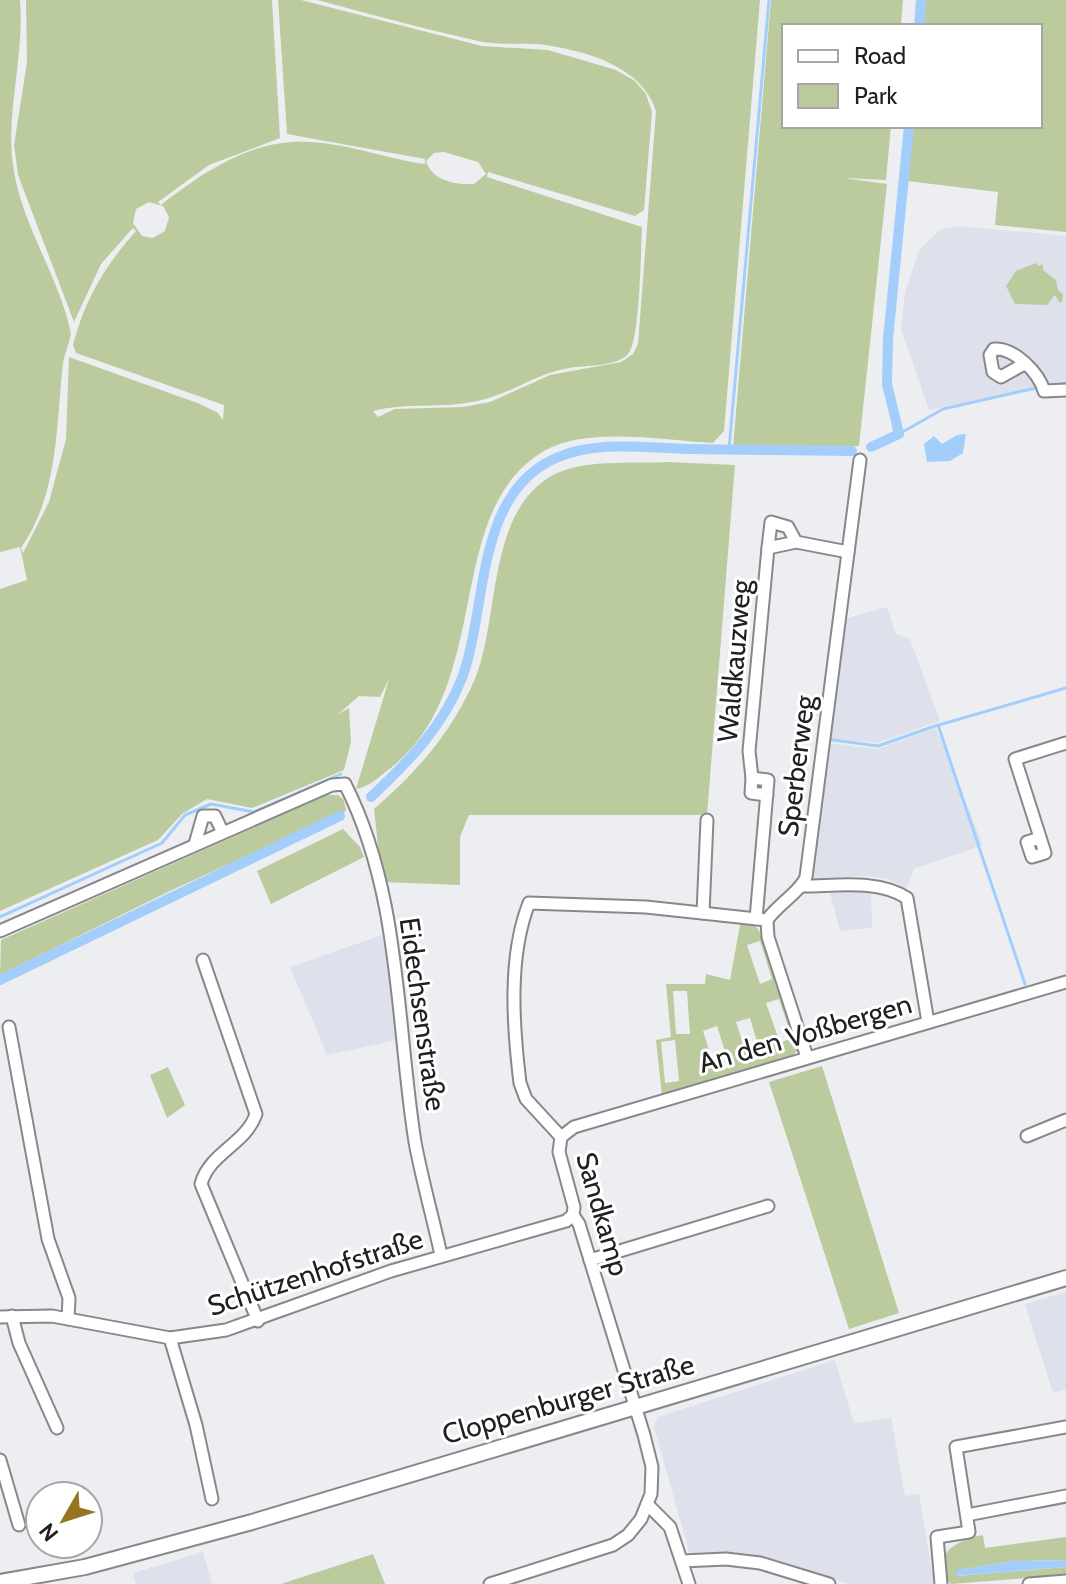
<svg xmlns="http://www.w3.org/2000/svg" width="1066" height="1584" viewBox="0 0 1066 1584" font-family="Cabin,sans-serif">
  <rect width="100%" height="100%" fill="#edeef2"/>
  <g fill="#dee1ec">
    <polygon points="958,226 1066,236 1066,381 929,410 901,329 905,292 919,250 941,229"/>
    <polygon points="887,607 896,634 910,639 940,721 877,743 829,738 847,618"/>
    <polygon points="936,728 983,845 914,869 906,888 885,878 863,876 810,878 828,743 878,749"/>
    <polygon points="871,889 872,928 840,931 830,893"/>
    <polygon points="382,935 401,1039 327,1055 290,967"/>
    <polygon points="1066,1292 1066,1390 1053,1393 1025,1304"/>
    <polygon points="835,1360 854,1423 891,1418 905,1496 919,1494 934,1584 849,1584 769,1560 690,1555 654,1427 658,1417"/>
    <polygon points="203,1552 212,1584 136,1584 133,1573"/>
  </g>
  <g fill="#bbcb9e" fill-rule="evenodd">
    <path d="M 0,0 L 20,0 C 25,58 4,117 14,171 C 23,228 60,278 71,334 C 69,344 65,353 63,363 C 56,426 59,493 21,548 L 23,553 L 49,502 L 66,439 L 69,357 L 200,404 L 218,413 L 223,420 L 224,405 L 76,353 L 73,345 C 85,299 104,267 136,231 L 133,228 L 101,264 L 74,322 L 18,175 L 14,145 L 27,62 L 26,0 L 272,0 L 280,138 L 209,165 L 158,202 L 161,205 C 198,176 243,145 292,142 C 336,139 382,158 425,164 L 425,159 L 287,134 L 278,0 L 301,0 L 482,46 L 548,50 L 616,70 L 635,81 L 646,94 L 652,112 L 644,210 L 635,216 L 488,172 L 487,177 L 642,227 C 641,248 640,342 628,354 C 617,367 585,365 569,368 C 534,374 510,395 477,401 C 443,409 408,402 373,411 L 378,417 L 395,409 L 463,407 L 490,402 L 550,375 L 621,362 L 633,354 L 638,344 L 656,111 C 642,67 589,52 546,45 C 524,42 500,46 478,41 C 424,29 370,14 317,0 L 760,0 L 724,431 L 713,443 C 665,440 586,426 544,451 C 441,512 496,683 392,767 C 381,775 370,787 356,789 L 389,679 L 380,697 L 359,696 L 337,715 L 349,708 L 351,742 L 344,770 L 252,808 L 207,799 L 182,814 L 158,840 L 0,911 L 0,589 L 27,580 L 20,547 L 0,552 ZM 444,152 L 478,162 L 486,174 L 474,184 C 456,185 432,181 426,161 L 434,153 ZM 149,202 L 163,206 L 169,217 L 165,231 L 153,238 L 142,236 L 133,223 L 136,209 Z"/>
    <polygon points="771,0 903,0 901,26 784,26 784,126 891,126 886,180 844,178 887,184 859,446 733,447"/>
    <polygon points="925,0 1066,0 1066,232 995,225 998,192 907,181 913,126 1040,126 1040,26 923,26"/>
    <polygon points="1036,263 1038,266 1043,264 1043,270 1056,280 1058,290 1063,294 1062,302 1059,302 1055,295 1047,305 1015,304 1006,286 1016,271"/>
    <path d="M 668,462 L 735,465 L 707,815 L 469,815 L 460,837 L 460,885 L 382,882 L 374,809 C 417,772 451,733 474,681 C 500,622 486,518 548,478 C 579,458 631,464 668,462 Z"/>
    <polygon points="327,795 338,795 344,800 346,811 172,890 0,975 1,940"/>
    <polygon points="343,829 360,847 364,857 271,904 257,871"/>
    <path d="M 740,925 L 753,925 L 759,930 L 798,1050 L 793,1055 L 662,1096 L 656,1040 L 671,1037 L 666,984 L 705,984 L 706,974 L 730,980 ZM 760,941 L 772,979 L 760,984 L 747,945 ZM 673,991 L 687,991 L 690,1034 L 676,1034 ZM 779,999 L 792,1038 L 780,1043 L 766,1003 ZM 750,1018 L 762,1058 L 749,1062 L 736,1022 ZM 717,1026 L 730,1067 L 716,1072 L 703,1031 ZM 675,1040 L 679,1081 L 665,1083 L 661,1042 Z"/>
    <polygon points="822,1066 899,1313 849,1329 769,1082"/>
    <polygon points="168,1067 185,1105 167,1118 150,1075"/>
    <path d="M 983,1535 L 985,1548 L 1066,1537 L 1066,1560 L 1014,1561 L 958,1570 L 957,1576 L 1066,1567 L 1066,1575 L 951,1584 C 925,1557 958,1539 983,1535 Z"/>
    <polygon points="373,1554 385,1584 281,1584"/>
  </g>
  <g fill="#a3cefc">
    <polygon points="966,434 963,453 950,461 927,462 924,444 934,436 942,444 957,435"/>
    <polygon points="1066,1560 1066,1567 956,1576 957,1570 1014,1561"/>
  </g>
  <g fill="none" stroke-linecap="round" stroke-linejoin="round">
    <g stroke="#a3cefc" stroke-width="3">
      <polyline points="1054,385 1066,383"/>
      <polyline points="899,434 943,409 1036,388"/>
      <polyline points="729,449 769,0"/>
      <polyline points="857,526 861,501"/>
      <polyline points="939,725 1066,688"/>
      <polyline points="826,739 878,746 938,725 1025,984"/>
      <polyline points="0,917 162,843 185,815 211,804 254,812 341,774"/>
    </g>
    <g stroke="#a3cefc" stroke-width="10">
      <polyline points="919,26 921,0"/>
      <polyline points="871,447 899,434 887,384 888,339 909,126"/>
      <path d="M 371,797 C 408,762 443,727 462,678 C 488,608 474,494 556,458 C 596,440 646,448 688,449 C 743,450 797,450 852,451"/>
      <polyline points="0,980 340,816"/>
    </g>
    <g stroke="#87888b" stroke-width="15">
      <g id="minor">
        <path d="M 1024,364 L 1001,377 L 993,372 L 990,355 L 994,349 C 1014,347 1039,373 1044,391 L 1066,390"/>
        <polyline points="796,542 788,527 771,522 768,548 796,542 848,552"/>
        <polyline points="752,778 749,751 768,548"/>
        <polyline points="1040,838 1027,842 1032,857 1045,853 1015,759 1066,743"/>
        <polyline points="195,844 203,816 215,816 222,831"/>
        <path d="M 803,886 C 837,886 878,879 907,898 L 928,1022"/>
        <polyline points="703,913 707,820"/>
        <path d="M 756,919 C 760,873 764,826 768,780 L 752,778 L 751,793 L 767,795"/>
        <path d="M 0,931 L 332,785 L 345,784 C 401,894 396,1022 415,1142 C 422,1180 433,1218 441,1255"/>
        <path d="M 203,960 L 256,1114 C 246,1144 209,1153 201,1184 L 258,1321"/>
        <polyline points="9,1027 48,1239 69,1298 68,1319"/>
        <path d="M 807,1057 L 768,937 L 767,920 C 777,905 801,891 806,877 L 860,460"/>
        <polyline points="1027,1136 1066,1120"/>
        <polyline points="561,1137 574,1127 1066,982"/>
        <path d="M 561,1137 L 526,1099 L 520,1083 C 513,1026 508,956 529,903 L 646,907 L 767,920"/>
        <polyline points="590,1260 768,1206"/>
        <polyline points="12,1316 19,1343 57,1428"/>
        <polyline points="0,1317 52,1316 170,1338 226,1330 391,1271 566,1221 573,1215"/>
        <polyline points="170,1338 196,1425 212,1499"/>
        <polyline points="0,1460 19,1525"/>
        <polyline points="648,1505 670,1527 689,1584"/>
        <polyline points="967,1515 1066,1496"/>
        <polyline points="682,1561 726,1559 760,1563 829,1584"/>
        <polyline points="490,1584 613,1545 628,1535 641,1519 651,1494 652,1467 644,1435 579,1224 573,1215 574,1207 559,1152 561,1137"/>
        <polyline points="941,1584 937,1537 969,1532 956,1447 1066,1427"/>
        <polyline points="1029,1584 1066,1581"/>
      </g>
    </g>
    <g stroke="#87888b" stroke-width="18">
      <polyline id="major" points="0,1582 85,1567 252,1522 1066,1278"/>
    </g>
    <use href="#minor" stroke="#fff" stroke-width="11"/>
    <use href="#major" stroke="#fff" stroke-width="14"/>
  </g>
  <g text-anchor="middle" dominant-baseline="central" stroke-width="6" stroke-linejoin="round" paint-order="stroke">
    <g font-size="28" fill="#202022" stroke="#fff">
      <text transform="translate(734 661) rotate(-85)">Waldkauzweg</text>
      <text transform="translate(796 766) rotate(-83)">Sperberweg</text>
      <text transform="translate(423 1014) rotate(82)">Eidechsenstraße</text>
      <text transform="translate(805 1033) rotate(-16)">An den Voßbergen</text>
      <text transform="translate(603 1214) rotate(74)">Sandkamp</text>
      <text transform="translate(315 1272) rotate(-18)">Schützenhofstraße</text>
      <text transform="translate(568 1399) rotate(-16)">Cloppenburger Straße</text>
    </g>
  </g>
  <rect x="782" y="24" width="260" height="104" fill="#ffffff" stroke="#a6a6a7" stroke-width="2"/>
  <rect x="798" y="50" width="40" height="12" fill="#ffffff" stroke="#a6a6a7" stroke-width="2"/>
  <text x="854" y="64" font-size="24" fill="#202022">Road</text>
  <rect x="798" y="84" width="40" height="24" fill="#bbcb9e" stroke="#a6a6a7" stroke-width="2"/>
  <text x="854" y="104" font-size="24" fill="#202022">Park</text>
  <g transform="translate(64 1520) rotate(231)"><circle r="38" fill="#ffffff" stroke="#a6a6a7" stroke-width="2"/>
  <path d="M0-6L14 30L0 20L-14 30Z" fill="#95751d"/>
  <text y="-12" font-size="22" font-weight="bold" text-anchor="middle" fill="#202022">N</text>
  </g>
</svg>
